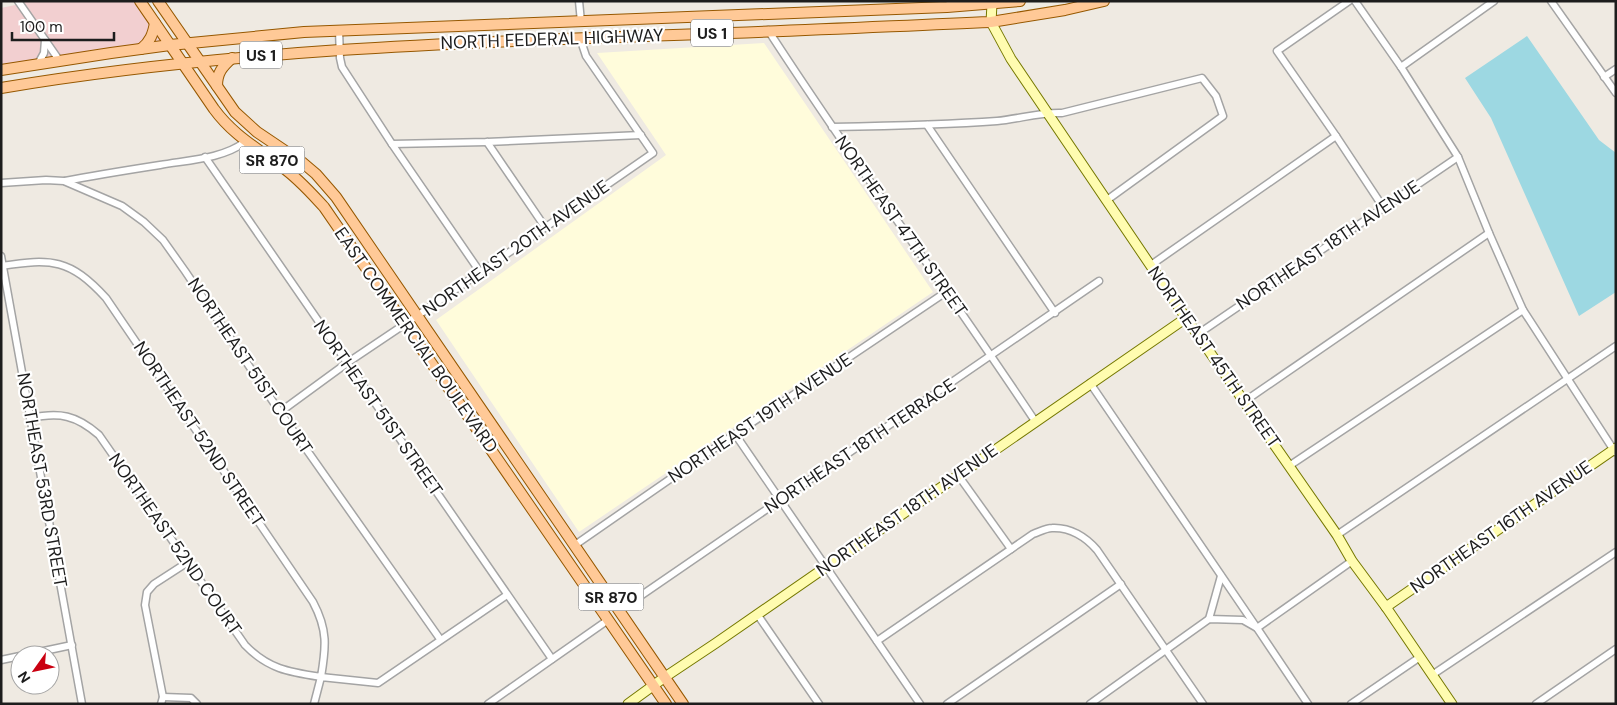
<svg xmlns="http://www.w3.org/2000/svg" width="1617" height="705" viewBox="0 0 1617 705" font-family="'DM Sans',sans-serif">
  <rect width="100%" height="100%" fill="#efeae2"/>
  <polygon fill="#f2cfd0" points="18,1 140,1 171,46 1,71 1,8 20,4"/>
  <polygon fill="#fffcdb" points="764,43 933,292 579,532 436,320 666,155 597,53"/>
  <polygon fill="#9dd8e2" points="1527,36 1599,140 1616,153 1616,292 1579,316 1491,118 1465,78"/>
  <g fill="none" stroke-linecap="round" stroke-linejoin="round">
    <g stroke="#a4a4a4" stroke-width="9">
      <g id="street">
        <polyline points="18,1 59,60"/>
        <polyline points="579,1 581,22"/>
        <polyline points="1349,1 1277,51 1336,136 1383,207"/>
        <polyline points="1355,1 1401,67 1458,157 1489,233 1523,310 1615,452"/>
        <polyline points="1551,1 1616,93"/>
        <polyline points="339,30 340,58 342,67 392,144 480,272"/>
        <path d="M 768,30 C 854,163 948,290 1035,421"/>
        <polyline points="38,64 44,53 45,40"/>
        <polyline points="1401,67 1494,1"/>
        <polyline points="1604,77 1616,69"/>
        <polyline points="927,125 1055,313"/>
        <path d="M 832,127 C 887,126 942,125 997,121 C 1019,119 1040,112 1062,113 L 1202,78 L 1216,96 L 1223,116 L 1107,200"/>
        <polyline points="487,142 545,227"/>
        <polyline points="392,144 487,142 641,135"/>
        <polyline points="205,157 552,659"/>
        <path d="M 65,181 C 96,175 128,170 160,165 C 188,160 222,159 245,142"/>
        <polyline points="1,183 46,180 64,181 122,206 144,222 163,240 185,271 280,412 440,639"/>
        <polyline points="1,256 82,704"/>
        <polyline points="1151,265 1336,136"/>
        <path d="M 1,266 C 52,258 70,259 106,298 L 313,602 C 328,630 326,647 321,677 C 289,672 268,669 245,645 L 99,435 C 76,415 60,412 30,418"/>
        <polyline points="1198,334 1458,157"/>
        <polyline points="1090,383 1257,628 1308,704"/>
        <polyline points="1245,401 1489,233"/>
        <polyline points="280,412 347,363 417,316 653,153 586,56 580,38"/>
        <polyline points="735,434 920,704"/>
        <polyline points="1289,466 1523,310"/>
        <polyline points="958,475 1011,549"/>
        <polyline points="1337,535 1616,346"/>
        <polyline points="575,545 735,434 946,292"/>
        <polyline points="620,610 1099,281"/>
        <polyline points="757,614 819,704"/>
        <polyline points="1209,619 1221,576"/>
        <path d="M 877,641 L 1033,534 C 1039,532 1046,528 1052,528 C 1070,527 1086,537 1097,550 L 1203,704"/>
        <polyline points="25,655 72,645"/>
        <polyline points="1,660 20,656"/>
        <polyline points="1432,675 1616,552"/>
        <polyline points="163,697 191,698 197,704"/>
        <polyline points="161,704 163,697 145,605 147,592 154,584 188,562"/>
        <polyline points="314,704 321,677 378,683 507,595"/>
        <polyline points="488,704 608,620"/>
        <polyline points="947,704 1121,584"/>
        <polyline points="1090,704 1209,619 1243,620 1257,628 1352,561"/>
        <polyline points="1351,704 1420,657"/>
        <polyline points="1536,704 1616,649"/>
      </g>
    </g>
    <g stroke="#757800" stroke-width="11">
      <g id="secondary">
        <polyline points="992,4 991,22 1011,59 1186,318 1337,535 1352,561 1386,607 1452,704"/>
        <polyline points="1386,607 1616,448"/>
        <polyline points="628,704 665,677 716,643 1186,318"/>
      </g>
    </g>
    <g stroke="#965800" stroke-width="12">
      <g id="primary">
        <path d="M 140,1 L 214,109 C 233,135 257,148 282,167 C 298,178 311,193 324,207 L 666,704"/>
        <polyline points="158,1 235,112 257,132 303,163 316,174 336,197 683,704"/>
        <path d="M 141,49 C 150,42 153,34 155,23"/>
        <polyline points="1,70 111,53 170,45 304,32 947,7 1020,1"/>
        <path d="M 217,86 C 217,73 222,67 232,58"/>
        <path d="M 1,88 C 233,49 467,42 702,34 C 798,31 894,26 991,22 L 1065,10 L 1104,1"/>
      </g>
    </g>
    <use href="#street" stroke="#fff" stroke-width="6"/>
    <use href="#secondary" stroke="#fffcb0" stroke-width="9"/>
    <use href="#primary" stroke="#ffc997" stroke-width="10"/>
  </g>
  <g text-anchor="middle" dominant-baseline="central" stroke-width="4.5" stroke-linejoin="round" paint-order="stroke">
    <g fill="#fff" stroke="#616161" stroke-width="1">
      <rect x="691" y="19.5" width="42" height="27" rx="4"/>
      <rect x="240" y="41.5" width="42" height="27" rx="4"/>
      <rect x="239.5" y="146.5" width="65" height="27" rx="4"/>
      <rect x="578.5" y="583.5" width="65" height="27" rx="4"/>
    </g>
    <g font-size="16" font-weight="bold" fill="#1d1d1d">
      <text x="712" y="33">US 1</text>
      <text x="261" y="55">US 1</text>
      <text x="272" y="160">SR 870</text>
      <text x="611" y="597">SR 870</text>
    </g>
    <g font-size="18" fill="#1d1d1d" stroke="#fff">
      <text transform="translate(552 39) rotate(-2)">NORTH FEDERAL HIGHWAY</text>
      <text transform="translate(901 226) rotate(55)">NORTHEAST 47TH STREET</text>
      <text transform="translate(1328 245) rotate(-34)">NORTHEAST 18TH AVENUE</text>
      <text transform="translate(516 248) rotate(-35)">NORTHEAST 20TH AVENUE</text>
      <text transform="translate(416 340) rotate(55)">EAST COMMERCIAL BOULEVARD</text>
      <text transform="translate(1214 357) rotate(55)">NORTHEAST 45TH STREET</text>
      <text transform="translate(250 366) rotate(56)">NORTHEAST 51ST COURT</text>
      <text transform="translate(378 408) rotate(55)">NORTHEAST 51ST STREET</text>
      <text transform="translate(760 418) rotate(-34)">NORTHEAST 19TH AVENUE</text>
      <text transform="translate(199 434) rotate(56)">NORTHEAST 52ND STREET</text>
      <text transform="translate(860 446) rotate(-34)">NORTHEAST 18TH TERRACE</text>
      <text transform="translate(42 480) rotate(80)">NORTHEAST 53RD STREET</text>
      <text transform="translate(907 510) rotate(-35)">NORTHEAST 18TH AVENUE</text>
      <text transform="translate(1501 527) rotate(-35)">NORTHEAST 16TH AVENUE</text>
      <text transform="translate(175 544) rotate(55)">NORTHEAST 52ND COURT</text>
    </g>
  </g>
  <rect width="1617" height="705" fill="none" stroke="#1d1d1d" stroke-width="5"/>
  <g transform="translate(35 670) rotate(237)"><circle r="24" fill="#ffffff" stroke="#a5a5a5"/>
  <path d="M0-4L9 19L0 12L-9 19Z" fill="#ca0011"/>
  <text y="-8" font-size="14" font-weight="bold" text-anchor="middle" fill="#1d1d1d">N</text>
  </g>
  <path d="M12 32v8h102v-8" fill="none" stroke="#1d1d1d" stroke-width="2.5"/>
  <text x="20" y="32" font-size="15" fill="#1d1d1d" stroke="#ffffff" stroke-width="4" paint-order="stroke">100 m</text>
</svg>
